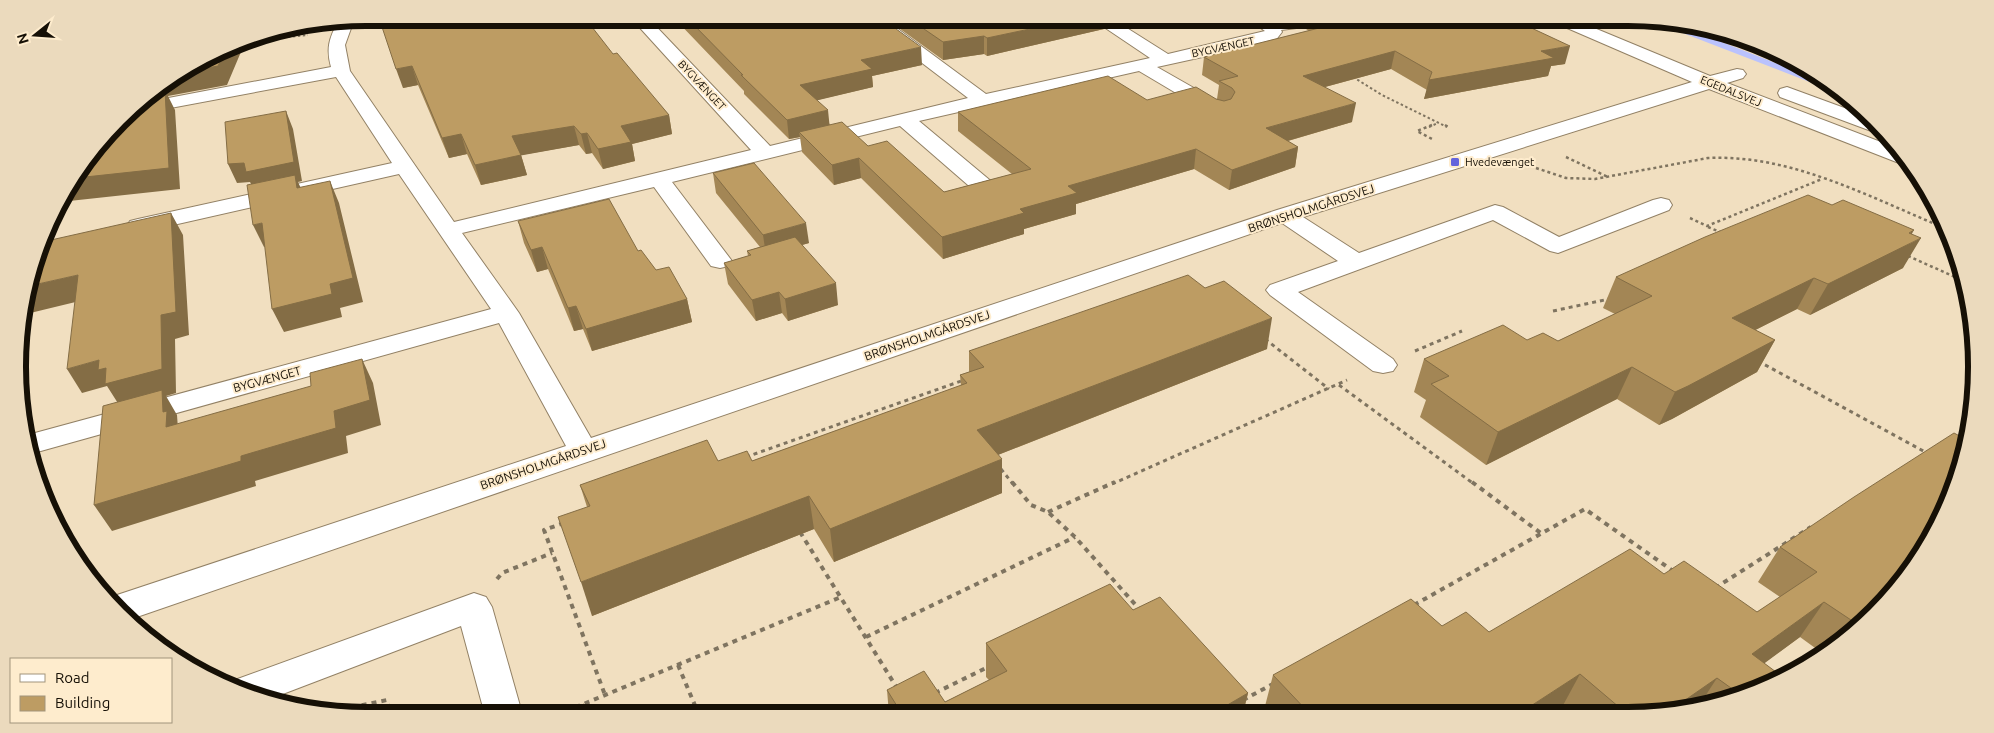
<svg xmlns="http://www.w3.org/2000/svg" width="1994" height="733" viewBox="0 0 1994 733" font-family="Ubuntu,sans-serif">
  <rect width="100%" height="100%" fill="#f1dfc0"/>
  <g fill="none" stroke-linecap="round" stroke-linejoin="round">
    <polygon fill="#bac2fd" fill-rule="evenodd" points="1662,22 1673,23 1832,85 1844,93 1838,93 1662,25"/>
    <g stroke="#928165" stroke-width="2">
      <g id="minor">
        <path d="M 631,18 L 648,18 L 770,146 L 968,98 L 867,21 L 865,18 L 883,18 L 986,94 L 1150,58 L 1095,21 L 1093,18 L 1111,18 L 1168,54 L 1265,31 L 1251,21 L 1249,18 L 1267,18 L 1274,22 L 1303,18 L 1343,18 L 1341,21 L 1335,23 L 1281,30 L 1282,32 L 1275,41 L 1157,67 L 1222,104 L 1225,108 L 1222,112 L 1215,114 L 1208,112 L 1139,71 L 919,121 L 992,182 L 995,187 L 992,192 L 984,194 L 976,192 L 900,126 L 672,182 L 732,261 L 729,266 L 720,268 L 711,266 L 654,187 L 462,233 L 519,313 L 591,438 L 1277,210 L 1692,82 L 1551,21 L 1549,18 L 1570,18 L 1710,76 L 1737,69 L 1743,70 L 1746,74 L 1743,78 L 1727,83 L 1899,149 L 1910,164 L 1899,163 L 1709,89 L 1303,217 L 1359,253 L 1495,205 L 1503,207 L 1559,237 L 1653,200 L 1661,198 L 1669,200 L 1672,205 L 1669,210 L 1558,253 L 1550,251 L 1493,220 L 1298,292 L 1393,359 L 1397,365 L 1393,371 L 1383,373 L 1373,371 L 1270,295 L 1266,290 L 1270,285 L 1338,261 L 1282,223 L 131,619 L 111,597 L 566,446 L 499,323 L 30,454 L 24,436 L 491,309 L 399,174 L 138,233 L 130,231 L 127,226 L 130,221 L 138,219 L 392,163 L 336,77 L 133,115 L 129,114 L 137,104 L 331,67 C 326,49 329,38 338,22 L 354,20 L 345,45 L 350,71 L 454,222 L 751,150 Z"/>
        <polygon points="1787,87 1869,117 1886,133 1874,132 1780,97 1778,93 1780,89"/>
        <polygon points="474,593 486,597 492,607 522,713 521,715 485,715 461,626 267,700 229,686 232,681"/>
      </g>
    </g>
    <g stroke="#7f7460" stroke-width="2" stroke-dasharray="2.5 2.5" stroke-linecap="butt">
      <polyline points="243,41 308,35"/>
      <polyline points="1353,77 1382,95 1447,127"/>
      <polyline points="1429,127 1438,123"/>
    </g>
    <g stroke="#7f7460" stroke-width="2.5" stroke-dasharray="3 3" stroke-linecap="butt">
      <polyline points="1432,125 1417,131 1432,139"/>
      <polyline points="1445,125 1450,128"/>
      <polyline points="1566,157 1608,177"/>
      <path d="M 1536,168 L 1566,178 L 1595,179 L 1708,158 C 1792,154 1871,198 1947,229"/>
      <polyline points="1690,218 1707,226 1822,179"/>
      <polyline points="1708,227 1720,232"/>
      <polyline points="1908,256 1964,281"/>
    </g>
    <g stroke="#7f7460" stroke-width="3" stroke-dasharray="4 4" stroke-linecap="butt">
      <polyline points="1553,311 1609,299"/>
      <polyline points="1265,339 1329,389"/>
      <polyline points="1415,351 1462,331"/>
      <polyline points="1758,361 1927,453"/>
      <polyline points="1339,385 1474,484"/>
      <polyline points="746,457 964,380"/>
      <polyline points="1001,469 1013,484"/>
      <polyline points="1112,484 1347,380"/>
    </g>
    <g stroke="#7f7460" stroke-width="4" stroke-dasharray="5 5" stroke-linecap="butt">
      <polyline points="1012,482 1031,505 1048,512 1075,537 1141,611"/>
      <polyline points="1472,482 1542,534"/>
      <polyline points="1048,512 1115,482"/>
      <polyline points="564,523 544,530 605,695"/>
      <polyline points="800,532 897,688"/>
      <polyline points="497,579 502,573 552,553"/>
      <polyline points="1715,588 1811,527"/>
      <polyline points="1414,605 1585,509 1673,571"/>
      <polyline points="866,637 1075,537"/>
      <polyline points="678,665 699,715"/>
      <polyline points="935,693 988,667"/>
      <polyline points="1243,700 1273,684"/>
      <polyline points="343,712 358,706 387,700 390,715"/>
      <polyline points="557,715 841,597"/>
    </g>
    <use href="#minor" fill="#fff" fill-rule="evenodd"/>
  </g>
  <g fill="#a38655">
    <polygon points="674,18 881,18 922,65 872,76 873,87 817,100 830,125 868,146 944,192 1012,174 958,131 958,112 1147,100 1217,99 1219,85 1202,75 1204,57 1309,31 1306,29 1308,18 1510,18 1565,64 1551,66 1548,76 1424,99 1427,90 1391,69 1325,87 1352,122 1288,141 1298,147 1295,167 1229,190 1194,169 1076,204 1076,214 1024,229 1024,234 943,259 861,178 834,185 802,152 800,137 789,139 744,94 744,91"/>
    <polygon points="885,18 1105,18 1104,29 987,56 984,54 943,60"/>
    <polygon points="1113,18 1156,18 1125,25"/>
    <polygon points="401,21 613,54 669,115 672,134 632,144 635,161 603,169 592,153 586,154 579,145 521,155 527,175 481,185 467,154 449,158 418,85 403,88"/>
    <polygon points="713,173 809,243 802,245 838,305 788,321 782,313 756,321 728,284 724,263 748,256 747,251 760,247 716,193"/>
    <polygon points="1832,205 1912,234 1903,268 1810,315 1797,309 1755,330 1775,340 1757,372 1672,419 1659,425 1617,399 1486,465 1420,417 1426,400 1414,392 1424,359 1527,340 1558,341 1615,314 1603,308 1616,277"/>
    <polygon points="518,221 638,251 656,270 687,299 692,322 592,351 583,329 574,331 548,269 537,272 524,243"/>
    <polygon points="1267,349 998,455 1002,493 834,562 814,529 592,616 587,507 580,485 718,461 752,461 961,386 960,375 969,372 969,351"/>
    <polygon points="1780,547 1918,560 1858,629 1822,653 1800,637 1764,663 1782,680 1673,712 1566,713 1561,709 1555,713 1267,713 1264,710 1273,675 1442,626 1489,632 1664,574 1757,612 1780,597 1758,582"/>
    <polygon points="1133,610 1248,693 1243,713 889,714 887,690 945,702 989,680 986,677 986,643"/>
  </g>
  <g fill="#846d45">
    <polygon points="1082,18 1105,18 1104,29 987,56 987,38"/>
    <polygon points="1126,18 1156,18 1125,25"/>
    <polygon points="984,36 984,54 943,60 943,42"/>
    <polygon points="246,40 227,85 168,96 175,110 180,189 60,202 64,192 140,102 180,73 226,49"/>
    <polygon points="1570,46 1565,64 1551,66 1548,76 1424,99 1429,80 1541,51"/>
    <polygon points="921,47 922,65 872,76 873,87 802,104 800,85 861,60"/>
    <polygon points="1395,51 1391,69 1299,94 1303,76"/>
    <polygon points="412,66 418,85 403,88 396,69"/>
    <polygon points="1356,103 1352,122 1263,148 1266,128"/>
    <polygon points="828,110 830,130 799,132 800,137 789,139 787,120"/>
    <polygon points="286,111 293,129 302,181 298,182 305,197 255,191 250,182 237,183 228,164"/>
    <polygon points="669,115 672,134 632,144 635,161 603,169 598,149 621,126"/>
    <polygon points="574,126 579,145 518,156 512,136"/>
    <polygon points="587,133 592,153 586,154 581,134"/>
    <polygon points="461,134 467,154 449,158 442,138"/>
    <polygon points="1298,147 1295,167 1229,190 1232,170"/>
    <polygon points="1196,149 1194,169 1076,204 1076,214 1024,229 1024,234 943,259 942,237 1068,186"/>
    <polygon points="521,155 527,175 481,185 475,165"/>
    <polygon points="859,158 861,178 834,185 832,165"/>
    <polygon points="330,181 339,203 363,302 340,308 342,317 284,332 272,309 330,284"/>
    <polygon points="171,213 183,235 189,335 175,339 176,393 166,396 177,415 178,429 182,436 121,408 107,386 82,393 67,369 99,360 161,315"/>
    <polygon points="262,223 273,245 264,247 253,225"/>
    <polygon points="806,223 809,243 766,255 763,235"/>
    <polygon points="1914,230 1905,246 1921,238 1903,268 1810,315 1828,284"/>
    <polygon points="542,247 548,269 537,272 531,250"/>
    <polygon points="78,275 92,298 22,315 29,286"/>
    <polygon points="1814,278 1797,309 1716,350 1732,318"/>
    <polygon points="836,283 838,305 788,321 785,299"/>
    <polygon points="779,292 782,313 756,321 752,300"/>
    <polygon points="687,299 692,322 592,351 586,329"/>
    <polygon points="576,306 583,329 574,331 568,308"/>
    <polygon points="1272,318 1267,349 977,463 977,430"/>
    <polygon points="1775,340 1757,372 1672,419 1659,425 1675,392"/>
    <polygon points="362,359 373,383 381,425 346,436 348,453 255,481 256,486 112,531 94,505 241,456 334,411"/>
    <polygon points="1632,367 1617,399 1486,465 1498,432"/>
    <polygon points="1002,459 1002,493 834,562 830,529"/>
    <polygon points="809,496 814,529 592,616 581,582"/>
    <polygon points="1824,602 1800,637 1731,688 1752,654"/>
    <polygon points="1580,674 1561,709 1555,713 1520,713"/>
    <polygon points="1717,678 1700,704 1673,712 1668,712"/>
    <polygon points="1248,693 1243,713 1212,714"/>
  </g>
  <g fill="#bd9c63" stroke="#846d45">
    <polygon points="402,18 585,18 613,54 617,53 669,115 621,126 631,142 598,149 587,133 581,134 574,126 512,136 521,155 475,165 461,134 442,138 412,66 396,69 381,24 401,21"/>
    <polygon points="687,18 881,18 921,47 861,60 872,69 800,85 828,110 787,120 741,75 743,75"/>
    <polygon points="908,18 1082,18 987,38 984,36 943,42"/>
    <polygon points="1318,18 1510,18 1570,46 1541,51 1554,58 1429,80 1432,72 1395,51 1303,76 1356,103 1266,128 1298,147 1232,170 1196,149 1068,186 1077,193 1020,209 1024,213 942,237 859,158 832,165 799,132 842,122 868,146 887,141 944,192 1031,169 958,112 1108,76 1147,100 1196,87 1216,99 1224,101 1231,99 1235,92 1232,88 1219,81 1238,76 1204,57 1331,25"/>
    <polygon points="226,49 218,66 180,73 192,64"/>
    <polygon points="165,90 169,168 76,178 137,104 153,92"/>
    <polygon points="286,111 294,162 246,172 244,163 228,164 225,122"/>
    <polygon points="754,163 806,223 763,235 713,173"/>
    <polygon points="295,175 297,188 330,181 353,278 330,284 332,294 272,309 262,223 253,225 247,185"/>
    <polygon points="1808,195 1832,205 1843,200 1914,230 1909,233 1921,238 1828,284 1814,278 1732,318 1775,340 1688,386 1675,392 1632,367 1498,432 1431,384 1449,376 1424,359 1503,325 1527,340 1543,333 1558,341 1652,296 1616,277 1705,237"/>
    <polygon points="609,199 638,251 641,250 656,270 669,267 687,299 586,329 576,306 568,308 542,247 531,250 518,221"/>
    <polygon points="171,213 176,312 161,315 162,369 105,384 106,368 98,370 99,360 67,369 78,275 29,286 36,254 42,242"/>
    <polygon points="795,237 836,283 785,299 779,292 752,300 724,263 751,255 747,251"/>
    <polygon points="1188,275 1205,288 1224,281 1272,318 977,430 1002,459 830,529 809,496 581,582 558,517 590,506 580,485 707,440 718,461 747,451 752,461 967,383 960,375 984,367 969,351"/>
    <polygon points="362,359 370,400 334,411 336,428 241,456 241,461 94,505 103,406 162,390 163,412 167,411 166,427 311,386 310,373"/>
    <polygon points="1954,433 1967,440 1965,457 1918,560 1860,626 1824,602 1752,654 1784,678 1782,680 1738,693 1717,678 1668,712 1626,713 1580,674 1520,713 1309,713 1273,675 1411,599 1442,626 1466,612 1489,632 1630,549 1664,574 1684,561 1757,612 1817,572 1780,547 1854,497"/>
    <polygon points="1110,584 1133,610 1160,597 1248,693 1212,714 902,714 887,690 924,671 945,702 1007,671 986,643"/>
    <polygon points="584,704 588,715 560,715"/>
  </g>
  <rect fill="#6464dc" stroke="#feeccd" stroke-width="2" x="1450" y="157" width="10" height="10" rx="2.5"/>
  <g text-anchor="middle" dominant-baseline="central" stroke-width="4" stroke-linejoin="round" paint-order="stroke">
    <g font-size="11" fill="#161006" stroke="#feeccd">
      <text transform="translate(1223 47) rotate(-12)">BYGVÆNGET</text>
      <text transform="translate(702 85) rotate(47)">BYGVÆNGET</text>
      <text transform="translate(1731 91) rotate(22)">EGEDALSVEJ</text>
    </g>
    <g font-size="11" fill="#161006" stroke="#feeccd" text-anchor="start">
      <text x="1465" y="162">Hvedevænget</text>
    </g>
    <g font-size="12" fill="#161006" stroke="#feeccd">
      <text transform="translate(1311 208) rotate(-18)">BRØNSHOLMGÅRDSVEJ</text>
      <text transform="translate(927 335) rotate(-19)">BRØNSHOLMGÅRDSVEJ</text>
      <text transform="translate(267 379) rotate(-15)">BYGVÆNGET</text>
      <text transform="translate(543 464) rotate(-19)">BRØNSHOLMGÅRDSVEJ</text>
    </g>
  </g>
  <path d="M0 0H1994V733H0ZM366 26H1628A340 340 0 0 1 1968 366V367A340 340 0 0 1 1628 707H366A340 340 0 0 1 26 367V366A340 340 0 0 1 366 26Z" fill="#ebdabd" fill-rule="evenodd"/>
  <path fill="none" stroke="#161006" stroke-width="6" d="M366 26H1628A340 340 0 0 1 1968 366V367A340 340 0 0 1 1628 707H366A340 340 0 0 1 26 367V366A340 340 0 0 1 366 26Z"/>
  <rect x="10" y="658" width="162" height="65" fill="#feeccd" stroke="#a1947d"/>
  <rect x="20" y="674" width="25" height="8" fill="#ffffff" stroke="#a1947d"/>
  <text x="55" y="683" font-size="15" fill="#161006">Road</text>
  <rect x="20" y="696" width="25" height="15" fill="#bd9c63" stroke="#a1947d"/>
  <text x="55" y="708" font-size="15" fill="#161006">Building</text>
  <g transform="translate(35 35) rotate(253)" stroke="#feeccd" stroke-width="4" paint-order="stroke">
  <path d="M0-4L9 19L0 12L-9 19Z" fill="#161006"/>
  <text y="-8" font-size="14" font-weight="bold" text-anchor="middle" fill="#161006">N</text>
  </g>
</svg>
